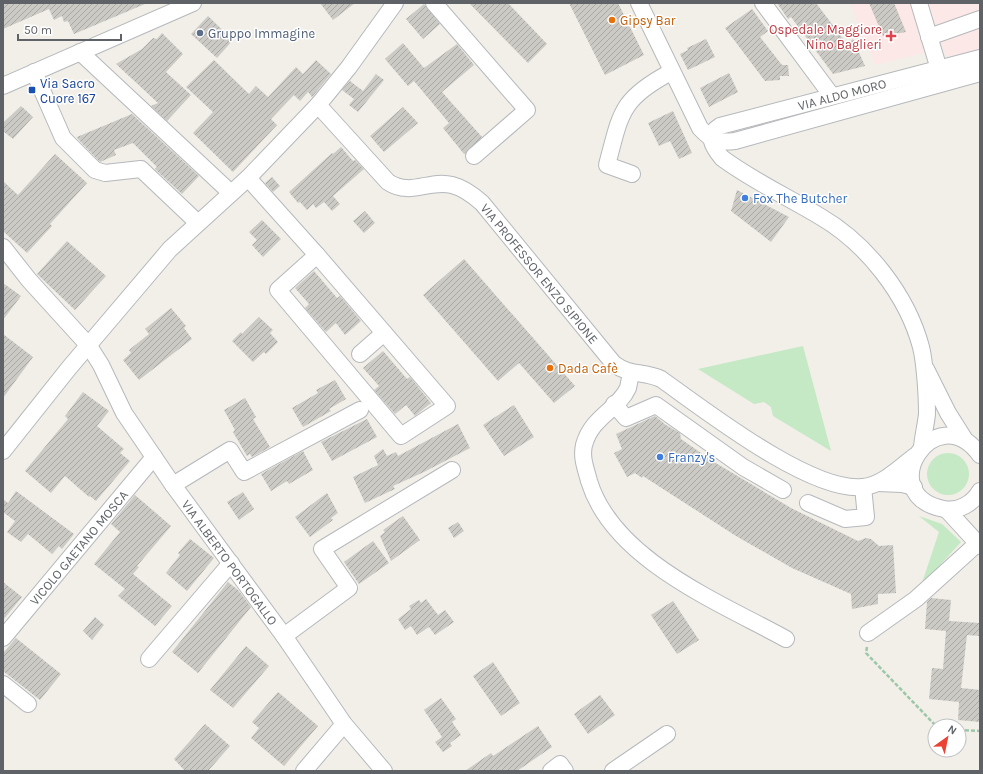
<svg xmlns="http://www.w3.org/2000/svg" width="983" height="774" viewBox="0 0 983 774" font-family="Karla,sans-serif">
  <defs>
    <pattern id="building-hatch" width="6" height="6" patternUnits="userSpaceOnUse"><rect width="6" height="6" fill="#cccac5"/><path d="M-1 1l2-2M0 6l6-6M5 7l2-2" fill="none" stroke="#a9a8a4"/></pattern>
  </defs>
  <rect width="100%" height="100%" fill="#f1efe8"/>
  <polygon fill="#fce8e6" points="850,3 980,3 980,49 948,57 946,55 930,19 917,29 924,53 875,65"/>
  <g fill="#c5e8c5">
    <polygon points="803,346 831,451 773,416 771,407 764,402 754,404 698,369"/>
    <circle cx="948" cy="474" r="21"/>
    <polygon points="919,516 942,524 961,542 921,586 939,532"/>
  </g>
  <g fill="url(#building-hatch)">
    <polygon points="3,3 145,3 145,4 74,34 68,21 64,22 62,16 54,20 49,9 3,29"/>
    <polygon points="320,3 355,3 333,20"/>
    <polygon points="469,3 508,3 547,44 528,63"/>
    <polygon points="569,3 618,3 644,55 605,75"/>
    <polygon points="777,3 816,3 847,44 853,39 865,66 833,74 791,17 788,19"/>
    <polygon points="869,3 894,3 906,32 883,36"/>
    <polygon points="424,4 440,24 423,39 406,19"/>
    <polygon points="752,9 768,31 760,37 782,65 788,65 789,76 780,76 780,80 765,81 725,28"/>
    <polygon points="208,16 233,40 217,58 191,34"/>
    <polygon points="162,33 183,54 166,72 191,95 167,121 151,106 158,103 116,64 142,49 153,38 157,39"/>
    <polygon points="706,39 715,57 688,70 680,54 688,50 687,48"/>
    <polygon points="403,43 424,68 457,44 474,65 442,92 482,137 464,154 443,128 449,123 414,81 408,86 385,59"/>
    <polygon points="214,60 249,94 256,86 268,97 296,67 303,74 316,60 331,74 312,97 308,92 300,101 294,95 271,119 277,125 233,172 193,133 213,112 186,87"/>
    <polygon points="729,73 738,92 709,107 700,88"/>
    <polygon points="376,74 384,80 358,112 349,105 354,99 342,90 350,81 363,91"/>
    <polygon points="21,106 33,117 13,139 3,131 3,123"/>
    <polygon points="403,107 418,123 384,152 370,136"/>
    <polygon points="673,111 692,153 679,159 670,141 659,146 648,123"/>
    <polygon points="132,114 199,176 182,194 155,169 157,167 133,143 114,150 116,155 100,162 78,139 77,137"/>
    <polygon points="341,147 353,161 355,160 364,169 333,196 340,204 332,211 324,202 316,208 313,204 307,210 300,202 298,203 289,192 332,153 333,154"/>
    <polygon points="55,154 87,183 50,224 52,226 27,253 3,231 3,181 18,195"/>
    <polygon points="272,177 280,186 273,192 265,183"/>
    <polygon points="737,190 789,217 771,242 731,211"/>
    <polygon points="365,211 375,223 364,233 353,221"/>
    <polygon points="262,220 281,239 263,257 252,245 257,240 249,232"/>
    <polygon points="67,241 106,276 75,310 37,274"/>
    <polygon points="464,259 575,386 554,403 519,363 498,381 423,295"/>
    <polygon points="314,271 337,298 340,296 361,321 345,335 336,323 326,332 305,308 309,304 295,288"/>
    <polygon points="3,283 21,296 3,320"/>
    <polygon points="171,308 186,326 184,328 192,339 139,380 123,360 131,353 129,350 149,334 145,329"/>
    <polygon points="259,317 273,330 270,333 278,342 266,354 264,352 253,362 232,341 241,332 242,334"/>
    <polygon points="3,334 33,357 3,398"/>
    <polygon points="383,351 407,379 410,377 431,403 415,416 406,405 395,414 374,390 379,386 363,368"/>
    <polygon points="335,380 346,399 329,409 331,411 303,427 292,408 318,393 316,390"/>
    <polygon points="83,392 109,411 97,426 124,449 120,453 130,461 96,501 90,496 89,497 65,476 51,493 25,471 68,419 65,416"/>
    <polygon points="245,398 256,417 253,419 270,447 252,457 250,454 247,456 233,432 235,430 224,410"/>
    <polygon points="514,405 534,437 504,456 483,425"/>
    <polygon points="655,416 666,425 680,433 681,439 714,462 791,508 858,541 866,538 871,539 879,546 893,545 896,593 878,594 878,604 852,609 851,594 792,568 736,536 643,476 642,478 635,473 627,477 614,453 622,449 616,434"/>
    <polygon points="367,419 377,437 332,461 321,442"/>
    <polygon points="458,424 470,448 424,472 393,486 395,489 365,503 353,477 378,465 374,456 383,449 387,456 396,452 398,456"/>
    <polygon points="303,451 313,470 289,484 287,481 271,491 261,474"/>
    <polygon points="16,491 74,534 62,549 59,546 52,554 28,534 21,542 7,532 15,521 3,512 3,499 8,503"/>
    <polygon points="243,492 254,509 239,520 227,502"/>
    <polygon points="327,493 338,513 331,518 333,520 310,537 295,517"/>
    <polygon points="135,495 171,526 137,566 139,567 133,574 172,606 155,626 118,596 125,589 94,564 120,532 111,524"/>
    <polygon points="403,516 420,540 391,561 380,536 385,532 383,530"/>
    <polygon points="458,522 464,531 454,538 448,528"/>
    <polygon points="190,539 214,558 187,591 166,573 180,555 178,553"/>
    <polygon points="373,541 389,563 359,584 344,562"/>
    <polygon points="3,582 22,597 3,620"/>
    <polygon points="228,582 238,590 251,607 198,673 172,652"/>
    <polygon points="931,598 951,600 949,621 980,623 980,636 967,635 961,688 980,690 980,722 958,720 959,702 929,699 932,668 943,669 946,631 925,629 927,602"/>
    <polygon points="426,599 438,615 445,610 454,622 435,635 429,627 417,635 411,626 405,630 398,619 411,609 409,606 419,600 421,603"/>
    <polygon points="673,601 699,640 677,654 651,615"/>
    <polygon points="95,617 104,625 92,640 83,631"/>
    <polygon points="16,638 61,674 40,700 3,671 3,653"/>
    <polygon points="246,646 269,666 233,708 210,690"/>
    <polygon points="493,662 520,703 501,716 473,676"/>
    <polygon points="278,692 318,726 284,766 251,738 259,728 252,722"/>
    <polygon points="600,695 615,715 588,734 574,714"/>
    <polygon points="441,698 456,719 452,722 461,735 450,743 452,746 443,752 435,742 442,737 424,710"/>
    <polygon points="205,724 230,746 208,771 185,771 174,759"/>
    <polygon points="538,726 552,747 517,771 465,771 491,753 493,756"/>
  </g>
  <g fill="none" stroke-linecap="round" stroke-linejoin="round">
    <g stroke="#b5b8bc" stroke-width="18">
      <g id="minor">
        <polyline points="434,3 527,110 474,156"/>
        <path d="M 639,3 L 700,128 C 712,141 717,143 735,141 L 980,73"/>
        <polyline points="763,3 832,96"/>
        <polyline points="919,3 942,79"/>
        <polyline points="929,37 980,19"/>
        <polyline points="80,52 231,193"/>
        <polyline points="34,72 63,138 95,170 105,173 141,169 198,223"/>
        <polyline points="3,86 193,3"/>
        <path id="s1" d="M 318,105 L 388,182 C 411,197 429,179 452,185 C 464,188 473,195 482,203 L 614,364 C 630,376 644,371 661,379 C 705,410 811,493 863,487 C 883,485 900,467 915,456"/>
        <path d="M 632,174 L 607,165 C 621,113 620,99 671,72"/>
        <polyline points="248,178 317,255"/>
        <path id="s2" d="M 3,247 L 29,280 L 89,346 L 101,365 L 124,413 L 173,485 L 284,636 L 344,724 L 384,771"/>
        <polygon points="317,255 447,406 401,436 278,290"/>
        <polyline points="360,354 384,333"/>
        <polyline points="926,369 948,413 965,440"/>
        <path d="M 631,373 C 630,378 629,383 628,388 C 618,410 592,416 584,445 C 581,458 586,469 589,481 C 613,560 719,602 786,639"/>
        <polyline points="614,404 626,418 656,405 743,467 783,490"/>
        <path id="s3" d="M 922,447 C 923,436 926,424 927,414 C 927,397 925,363 921,347 C 907,295 867,244 821,217 C 788,197 753,181 722,158 C 713,147 705,135 720,126 L 980,58"/>
        <polyline points="3,451 69,368 170,249 248,178 318,105 349,67 395,3"/>
        <path d="M 980,455 C 935,394 871,495 944,509 C 959,512 973,503 980,491"/>
        <polyline points="878,483 902,484 914,487"/>
        <polyline points="173,485 230,450 244,472 360,410"/>
        <polyline points="808,503 845,519 866,517 863,487"/>
        <polyline points="947,510 980,546"/>
        <polyline points="868,633 916,599 978,543"/>
        <polyline points="284,636 349,588 322,549 452,470"/>
        <path id="s4" d="M 3,638 L 154,457"/>
        <polyline points="149,659 231,563"/>
        <polyline points="3,684 28,704"/>
        <polyline points="304,771 344,724"/>
        <polyline points="551,771 560,764 565,771"/>
        <polyline points="613,771 667,734"/>
      </g>
    </g>
    <g stroke="#9cc7a9" stroke-width="2.5" stroke-dasharray="4 2" stroke-linecap="butt">
      <polyline points="867,647 866,653 936,726"/>
      <polyline points="959,730 980,731"/>
    </g>
    <use href="#minor" stroke="#fff" stroke-width="16"/>
  </g>
  <g fill="#e8710a" stroke="#fff" stroke-width="1.5">
    <circle cx="612" cy="20" r="4"/>
    <circle cx="550" cy="368" r="4"/>
  </g>
  <circle fill="#5c6f8a" stroke="#fff" stroke-width="1.5" cx="200" cy="33" r="4"/>
  <path fill="#e0444e" stroke="#fff" stroke-width="1.5" d="M889 30h4v4h4v4h-4v4h-4v-4h-4v-4h4z"/>
  <rect fill="#1a4fb4" stroke="#fff" stroke-width="1.5" x="28" y="86" width="8" height="8" rx="2"/>
  <g fill="#3f7fe0" stroke="#fff" stroke-width="1.5">
    <circle cx="745" cy="198" r="4"/>
    <circle cx="660" cy="457" r="4"/>
  </g>
  <g text-anchor="middle" dominant-baseline="central" stroke-width="3" stroke-linejoin="round" paint-order="stroke">
    <g font-size="13" fill="#c56008" stroke="#fff" text-anchor="start">
      <text x="620" y="20">Gipsy Bar</text>
      <text x="558" y="368">Dada Cafè</text>
    </g>
    <g font-size="13" fill="#be3a42" stroke="#fff" text-anchor="end">
      <text x="882" y="29">Ospedale Maggiore<tspan x="882" dy="15">Nino Baglieri</tspan></text>
    </g>
    <g font-size="13" fill="#4e5e75" stroke="#fff" text-anchor="start">
      <text x="208" y="33">Gruppo Immagine</text>
    </g>
    <g font-size="13" fill="#164399" stroke="#fff" text-anchor="start">
      <text x="40" y="83">Via Sacro<tspan x="40" dy="15">Cuore 167</tspan></text>
    </g>
    <g font-size="13" fill="#5f6368" stroke="#fff">
      <text stroke="none"><textPath href="#s3" startOffset="548">VIA ALDO MORO</textPath></text>
      <text stroke="none"><textPath href="#s1" startOffset="296">VIA PROFESSOR ENZO SIPIONE</textPath></text>
      <text stroke="none"><textPath href="#s4" startOffset="118">VICOLO GAETANO MOSCA</textPath></text>
      <text stroke="none"><textPath href="#s2" startOffset="390">VIA ALBERTO PORTOGALLO</textPath></text>
    </g>
    <g font-size="13" fill="#366cbe" stroke="#fff" text-anchor="start">
      <text x="753" y="198">Fox The Butcher</text>
      <text x="668" y="457">Franzy's</text>
    </g>
  </g>
  <rect width="983" height="774" fill="none" stroke="#5f6368" stroke-width="8"/>
  <g transform="translate(947 738) rotate(33)"><circle r="19" fill="#ffffff" stroke="#bfc1c3"/>
  <path d="M0-3L7 15L0 10L-7 15Z" fill="#ea4335"/>
  <text y="-6" font-size="11" font-weight="bold" text-anchor="middle" fill="#5f6368">N</text>
  </g>
  <path d="M18 34v6h103v-6" fill="none" stroke="#5f6368" stroke-width="2"/>
  <text x="24" y="34" font-size="12" fill="#5f6368" stroke="#ffffff" stroke-width="3" paint-order="stroke">50 m</text>
</svg>
